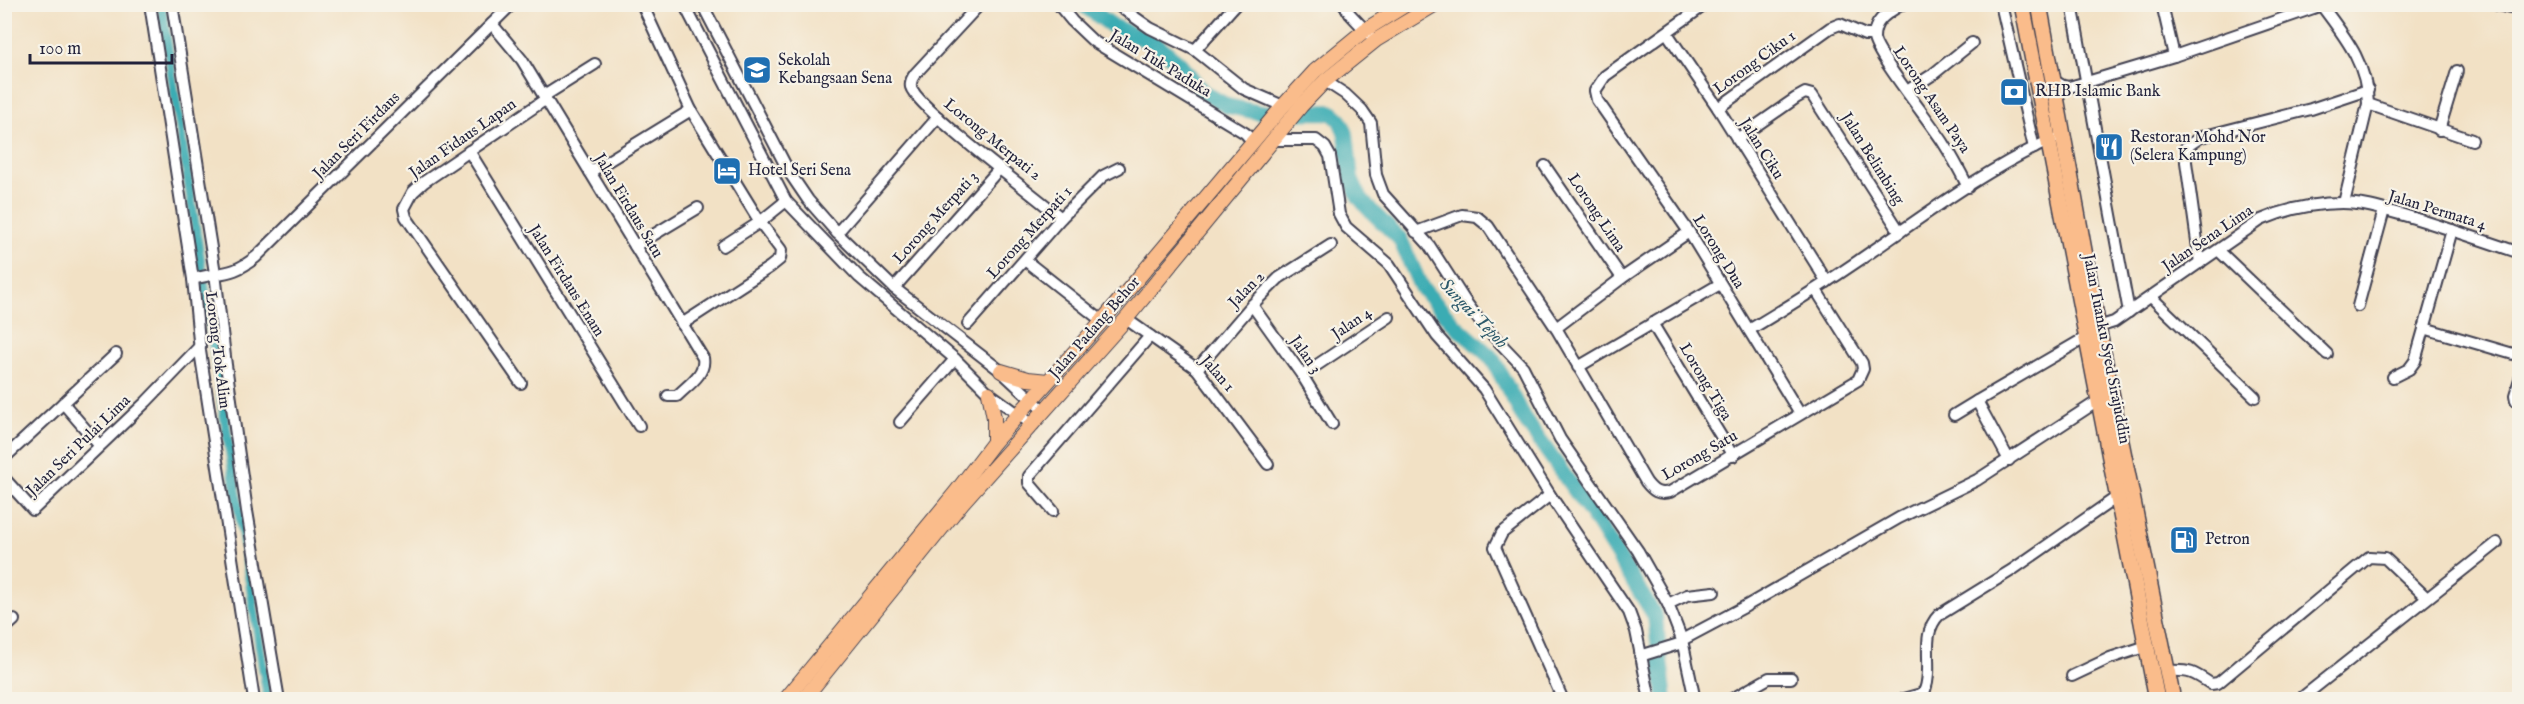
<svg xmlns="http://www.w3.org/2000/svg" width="2524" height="704" viewBox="0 0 2524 704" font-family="'IM FELL English',serif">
  <rect width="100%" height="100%" fill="#f7f3e8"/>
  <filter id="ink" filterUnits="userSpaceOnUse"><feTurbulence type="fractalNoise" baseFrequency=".0167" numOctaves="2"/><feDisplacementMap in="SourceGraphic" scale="12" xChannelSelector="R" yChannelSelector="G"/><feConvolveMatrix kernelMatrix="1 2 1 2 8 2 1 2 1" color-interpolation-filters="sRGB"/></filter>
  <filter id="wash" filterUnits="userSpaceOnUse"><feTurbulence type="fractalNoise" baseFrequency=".008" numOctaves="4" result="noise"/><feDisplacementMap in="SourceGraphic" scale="24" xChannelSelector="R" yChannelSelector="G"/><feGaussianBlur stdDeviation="1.35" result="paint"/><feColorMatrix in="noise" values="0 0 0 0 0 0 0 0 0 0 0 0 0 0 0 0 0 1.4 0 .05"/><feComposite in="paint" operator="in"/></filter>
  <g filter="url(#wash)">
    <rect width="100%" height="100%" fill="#f2e1c5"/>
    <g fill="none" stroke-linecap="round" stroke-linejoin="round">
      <polyline stroke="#3aacb3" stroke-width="10" points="161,4 268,700"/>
      <polyline stroke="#3aacb3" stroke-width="16" points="1082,4 1114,27 1158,45 1180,64 1203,92 1227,106 1262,113 1331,112 1340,120 1346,134 1351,179 1359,197 1368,208 1400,239 1421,287 1455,325 1492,358 1523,417 1593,516 1655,616 1665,700"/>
    </g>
  </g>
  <g filter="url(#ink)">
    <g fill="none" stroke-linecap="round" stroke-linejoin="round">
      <g stroke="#413f50" stroke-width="14">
        <g id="minor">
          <polyline points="150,4 193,279 200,351 254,700"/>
          <polyline points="172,4 215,273 226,365 247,511 279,700"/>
          <polyline points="642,4 691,110 760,222 781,250 780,259 770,267 682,324"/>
          <polyline points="684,4 786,201 859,277 955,359 989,393 1033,425"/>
          <polyline points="702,4 789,172 808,200 837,233 894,288 1001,371 1044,411"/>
          <path d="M 980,4 L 915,74 C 912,78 910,82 911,87 C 917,108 1037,197 1061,218"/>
          <polyline points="1058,4 1072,21 1093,41 1245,133 1253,142"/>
          <polyline points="1116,4 1150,28 1195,50 1244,89 1283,106"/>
          <polyline points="1344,4 1350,14 1369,34"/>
          <polyline points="1706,4 1605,76 1595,91 1597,100 1689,232 1800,414"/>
          <path d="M 1902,4 C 1888,13 1874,19 1874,38 C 1875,53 1931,123 1943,142 C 1952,156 1960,171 1968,187"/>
          <polyline points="2001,4 2034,148"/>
          <polyline points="2072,4 2129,312"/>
          <polyline points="2162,4 2174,56"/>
          <polyline points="2494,4 2510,8"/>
          <path d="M 2322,6 C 2345,37 2367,63 2368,104 L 2344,203"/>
          <path d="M 492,24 L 522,60 L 703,358 C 706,374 688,385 677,396 L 668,396"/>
          <polyline points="1667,33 1718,108 1827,282"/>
          <polyline points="1195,50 1236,4"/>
          <polyline points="2053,80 2063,86 2069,87 2087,82 2174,56 2325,4"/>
          <polyline points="1325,81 1345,94 1362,110 1371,123 1376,175 1383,194 1429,245 1465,301 1482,324 1523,367 1560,439 1638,551 1668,604 1682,640 1695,700"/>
          <polyline points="1907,91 1932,75 1972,43"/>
          <polyline points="544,96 595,64"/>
          <polyline points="2368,104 2472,140"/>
          <polyline points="1718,108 1830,28 1840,24 1865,35 1874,35"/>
          <polyline points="2439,130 2457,71"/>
          <polyline points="1737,139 1796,98 1805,93 1812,95 1900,232"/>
          <polyline points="1274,140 1316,140 1325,147 1330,156 1339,214 1346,227 1389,264 1437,336 1484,389 1550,495 1629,612 1636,631 1650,700"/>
          <polyline points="469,151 639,426"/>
          <polyline points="1545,166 1622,278"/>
          <polyline points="590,172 691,110"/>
          <path d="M 1416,232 L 1462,215 L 1477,217 L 1488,226 L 1556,328 L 1646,482 C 1653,491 1658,495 1670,492 L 1858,380 L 1863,369 L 1862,363 L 1816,290"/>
          <polyline points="837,233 938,117"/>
          <polyline points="635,246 698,208"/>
          <polyline points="723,246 760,222 786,201"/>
          <polyline points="2219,251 2327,354"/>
          <polyline points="1026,261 1102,321"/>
          <polyline points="2200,263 2186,162 2186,147 2201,137 2311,109 2368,90"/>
          <path d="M 193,279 C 222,271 231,277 256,257 L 512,4"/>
          <polyline points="894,288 1000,168"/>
          <polyline points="2151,297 2255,397"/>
          <polyline points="1252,305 1302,375 1332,424"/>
          <polyline points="2358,306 2384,210"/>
          <polyline points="1126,319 1197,369 1268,464"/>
          <polyline points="1652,323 1733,456"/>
          <polyline points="968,324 1061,218 1103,176 1119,168"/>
          <path d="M 2098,327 L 2114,322 L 2261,220 C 2287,209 2313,203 2342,203 C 2366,203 2391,212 2414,218 C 2450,229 2485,241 2520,253"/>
          <polyline points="1556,328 1622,278 1689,232"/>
          <polyline points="2424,328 2520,356"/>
          <path d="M 1749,330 C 1786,308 1823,285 1858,261 C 1921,218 1983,170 2053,139"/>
          <polyline points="1578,367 1720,284"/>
          <polyline points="1197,369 1252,305 1279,278 1331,245"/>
          <polyline points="1302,375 1389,317"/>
          <polyline points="2393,377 2409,369 2415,361 2452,230"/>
          <polyline points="2520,379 2515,395 2516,400 2520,401"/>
          <polyline points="521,383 406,217 404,209 413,192 424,182 546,99"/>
          <polyline points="63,403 99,445"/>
          <polyline points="1954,415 1977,401"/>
          <polyline points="900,422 955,359"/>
          <polyline points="4,458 116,354"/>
          <polyline points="2009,460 1977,401 2085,338"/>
          <polyline points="4,478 33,510 146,402 200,346"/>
          <polyline points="1550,495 1502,533 1495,547 1563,700"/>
          <polyline points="1053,511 1029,483 1029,476 1150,336"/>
          <polyline points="1668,604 1687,595 1714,592"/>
          <polyline points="4,629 14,620"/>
          <polyline points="1682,640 1746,606 1899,518 1977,480 2098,401"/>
          <polyline points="1640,656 1682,643"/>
          <path d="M 2167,671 C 2190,670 2193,672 2211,684 L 2218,683 L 2369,557 L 2385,558 L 2426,597"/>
          <polyline points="2072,676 2110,658 2147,646"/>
          <polyline points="1730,700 1769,678 1791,678"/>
          <path d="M 1900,700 L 1921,694 L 1925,690 C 1934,666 1919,635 1939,615 L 2012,570 L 2117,497"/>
          <polyline points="2299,700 2497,543"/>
        </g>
      </g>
      <g stroke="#413f50" stroke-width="16">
        <g id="major">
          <polyline points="1001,371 1028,379 1048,381"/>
          <polyline points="989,393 994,418 994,442"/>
          <polyline points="785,700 956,492 994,442 1102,321 1283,106 1315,71 1365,30 1407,4"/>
          <polyline points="803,700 962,503 1126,319 1301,106 1325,81 1376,40 1436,4"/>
        </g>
      </g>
      <g stroke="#413f50" stroke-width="18">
        <g id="highway">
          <polyline points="2022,4 2157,700"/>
          <polyline points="2039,4 2098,327 2173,700"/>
        </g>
      </g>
      <use href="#minor" stroke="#fff" stroke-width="10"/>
      <use href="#major" stroke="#fabc8b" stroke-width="14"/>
      <use href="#highway" stroke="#fabc8b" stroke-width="15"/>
    </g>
  </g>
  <defs>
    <g id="school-square" transform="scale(1.5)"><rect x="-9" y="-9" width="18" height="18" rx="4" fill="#1f6fb2" stroke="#f7f3e8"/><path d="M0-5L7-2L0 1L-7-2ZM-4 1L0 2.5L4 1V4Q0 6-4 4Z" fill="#fff"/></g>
    <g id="bank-square" transform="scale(1.5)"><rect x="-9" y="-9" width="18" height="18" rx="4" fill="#1f6fb2" stroke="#f7f3e8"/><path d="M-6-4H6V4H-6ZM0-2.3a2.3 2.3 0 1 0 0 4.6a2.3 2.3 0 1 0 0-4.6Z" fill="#fff"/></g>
    <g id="restaurant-square" transform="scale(1.5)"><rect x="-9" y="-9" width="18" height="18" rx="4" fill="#1f6fb2" stroke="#f7f3e8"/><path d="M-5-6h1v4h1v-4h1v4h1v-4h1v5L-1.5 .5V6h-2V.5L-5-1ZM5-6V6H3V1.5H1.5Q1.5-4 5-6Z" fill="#fff"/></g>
    <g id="hotel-square" transform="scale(1.5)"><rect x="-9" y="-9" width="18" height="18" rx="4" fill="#1f6fb2" stroke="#f7f3e8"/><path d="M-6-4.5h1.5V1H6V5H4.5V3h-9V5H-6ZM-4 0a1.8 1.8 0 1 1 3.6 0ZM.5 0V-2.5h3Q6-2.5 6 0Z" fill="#fff"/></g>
    <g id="fuel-square" transform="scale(1.5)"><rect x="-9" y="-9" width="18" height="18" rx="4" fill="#1f6fb2" stroke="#f7f3e8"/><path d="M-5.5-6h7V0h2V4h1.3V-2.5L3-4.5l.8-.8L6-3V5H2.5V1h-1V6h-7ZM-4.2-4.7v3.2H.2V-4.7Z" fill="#fff"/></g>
  </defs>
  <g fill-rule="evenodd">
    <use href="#school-square" x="757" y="70"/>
    <use href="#bank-square" x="2014" y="92"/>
    <use href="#restaurant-square" x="2109" y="147"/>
    <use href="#hotel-square" x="727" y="171"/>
    <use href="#fuel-square" x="2184" y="540"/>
  </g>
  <g text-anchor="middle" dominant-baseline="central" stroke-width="4.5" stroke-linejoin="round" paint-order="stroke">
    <g font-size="16" fill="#22223b" stroke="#f7f3e8" text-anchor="start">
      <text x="778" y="61">Sekolah<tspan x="778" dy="18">Kebangsaan Sena</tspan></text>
      <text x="2035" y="92">RHB Islamic Bank</text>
      <text x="2130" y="138">Restoran Mohd Nor<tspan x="2130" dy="18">(Selera Kampung)</tspan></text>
      <text x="748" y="171">Hotel Seri Sena</text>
      <text x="2205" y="540">Petron</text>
    </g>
    <g font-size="16" fill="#22223b" stroke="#f7f3e8">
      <text transform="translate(1755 63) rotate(-36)">Lorong Ciku 1</text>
      <text transform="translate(1160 64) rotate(31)">Jalan Tuk Paduka</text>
      <text transform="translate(1931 100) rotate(56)">Lorong Asam Paya</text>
      <text transform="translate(357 136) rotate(-45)">Jalan Seri Firdaus</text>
      <text transform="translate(463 139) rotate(-35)">Jalan Fidaus Lapan</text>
      <text transform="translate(992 140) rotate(39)">Lorong Merpati 2</text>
      <text transform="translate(1761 149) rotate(58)">Jalan Ciku</text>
      <text transform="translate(1872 159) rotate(58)">Jalan Belimbing</text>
      <text transform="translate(628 206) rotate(59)">Jalan Firdaus Satu</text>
      <text transform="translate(2437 211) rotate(17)">Jalan Permata 4</text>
      <text transform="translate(1596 213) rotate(56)">Lorong Lima</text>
      <text transform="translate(936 218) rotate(-48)">Lorong Merpati 3</text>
      <text transform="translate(1030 233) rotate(-48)">Lorong Merpati 1</text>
      <text transform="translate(2208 239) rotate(-34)">Jalan Sena Lima</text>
      <text transform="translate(1718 252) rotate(58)">Lorong Dua</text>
      <text transform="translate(566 281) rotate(58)">Jalan Firdaus Enam</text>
      <text transform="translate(1247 290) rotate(-46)">Jalan 2</text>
      <text transform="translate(1352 324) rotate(-34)">Jalan 4</text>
      <text transform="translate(1095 328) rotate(-49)">Jalan Padang Behor</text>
      <text transform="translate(2106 349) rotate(79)">Jalan Tuanku Syed Sirajuddin</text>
      <text transform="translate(217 350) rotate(83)">Lorong Tok Alim</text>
      <text transform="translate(1305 355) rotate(55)">Jalan 3</text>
      <text transform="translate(1217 374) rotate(49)">Jalan 1</text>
      <text transform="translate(1705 382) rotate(59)">Lorong Tiga</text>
      <text transform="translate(79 446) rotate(-44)">Jalan Seri Pulai Lima</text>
      <text transform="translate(1700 456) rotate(-30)">Lorong Satu</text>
    </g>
    <g font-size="18" font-style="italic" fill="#2c596b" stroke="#f7f3e8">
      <text transform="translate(1473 314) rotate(46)">Sungai Tepoh</text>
    </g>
  </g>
  <rect width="2524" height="704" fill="none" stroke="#f7f3e8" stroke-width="24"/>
  <path d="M30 54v9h142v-9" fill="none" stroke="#22223b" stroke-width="3"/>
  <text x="39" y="54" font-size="18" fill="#22223b" stroke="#f7f3e8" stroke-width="4.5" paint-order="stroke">100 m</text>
</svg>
